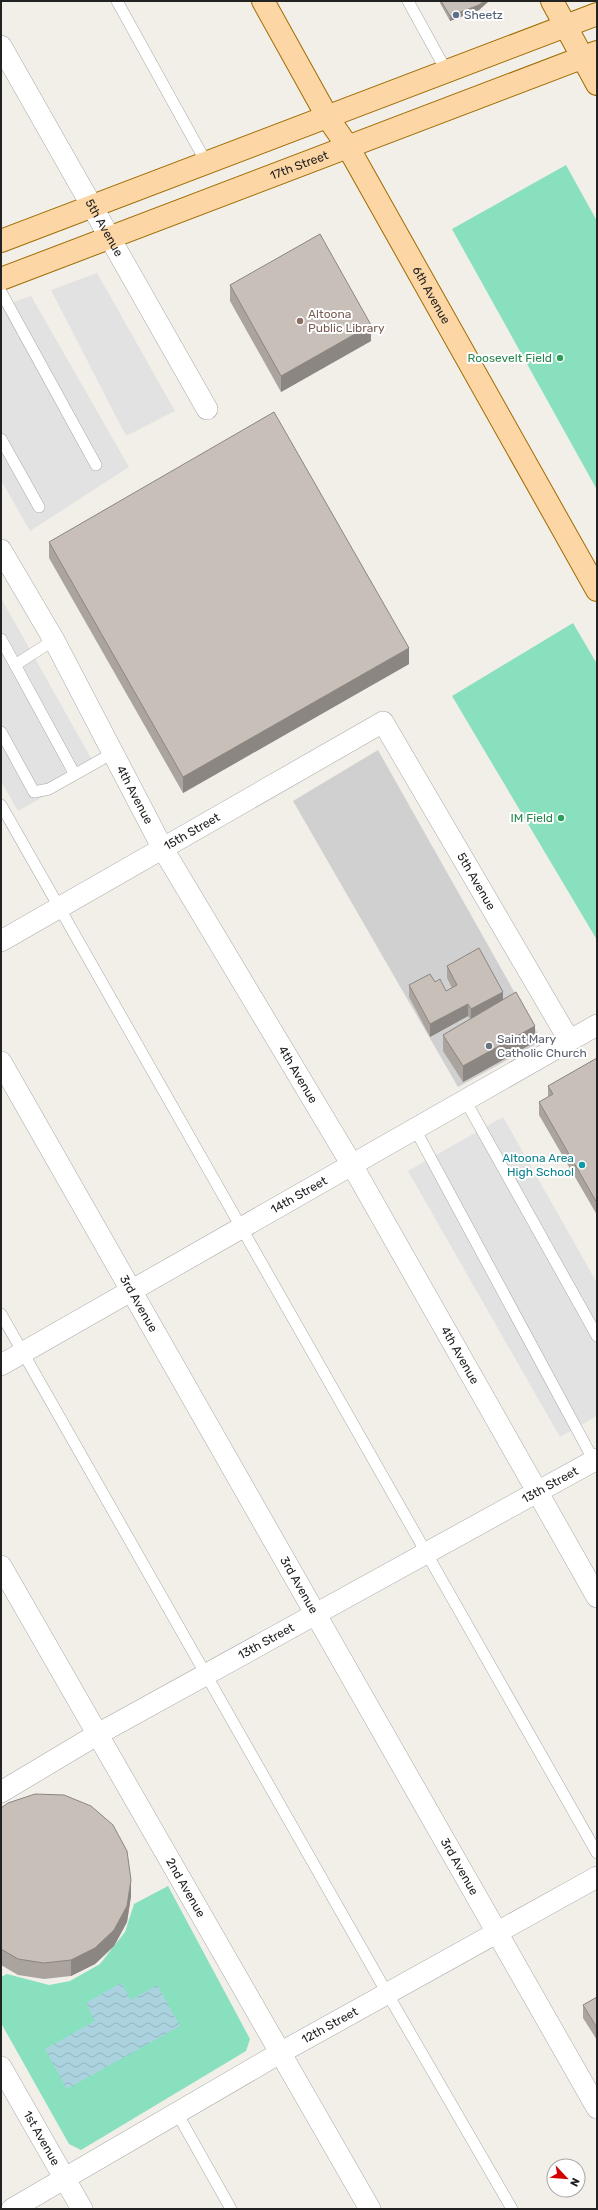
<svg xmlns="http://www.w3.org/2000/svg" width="598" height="2210" viewBox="0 0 598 2210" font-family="Rubik,sans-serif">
  <defs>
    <pattern id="water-waves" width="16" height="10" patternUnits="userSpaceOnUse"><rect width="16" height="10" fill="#aad3df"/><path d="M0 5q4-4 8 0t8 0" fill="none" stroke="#92b5bf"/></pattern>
  </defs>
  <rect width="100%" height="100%" fill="#f2efe9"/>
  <polygon fill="#d0d0d0" points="378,750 542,1041 458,1087 293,801"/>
  <g fill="#88e0be">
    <polygon points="566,165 597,221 596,488 452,229"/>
    <polygon points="573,623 597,664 597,940 452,696"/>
    <polygon points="168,1886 250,2039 246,2051 81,2150 69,2144 1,2023 1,1977 7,1974 49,1985 70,1981 100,1964 125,1932 134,1904"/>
  </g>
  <g fill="#e2e2e2">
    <polygon points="97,273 175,411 126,436 51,290"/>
    <polygon points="31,296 129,467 30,531 1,480 1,306"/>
    <polygon points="1,598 96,767 18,811 1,781"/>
    <polygon points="503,1117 597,1283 597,1416 560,1437 408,1171"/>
  </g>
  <polygon fill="url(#water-waves)" points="121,1983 131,2000 157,1985 180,2026 67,2089 45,2049 95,2021 86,2003"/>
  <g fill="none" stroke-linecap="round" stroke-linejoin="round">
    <g stroke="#a9a9a9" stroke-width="12">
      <g id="lane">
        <polyline points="117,1 206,162"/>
        <polyline points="408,1 447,72"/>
        <polyline points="1,292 96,465"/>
        <polyline points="1,439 39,507"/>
        <polyline points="1,639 74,773"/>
        <polyline points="15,665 54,640"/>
        <polyline points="1,732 34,792 49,789 113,753"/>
        <polyline points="1,805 597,1853"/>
        <polyline points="465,1100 597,1336"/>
        <polyline points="415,1129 594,1461"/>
        <polyline points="1,1314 387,1993 512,2209"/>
        <polyline points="177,2113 231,2209"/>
      </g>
    </g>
    <g stroke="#a9a9a9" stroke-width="22">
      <g id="street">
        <path id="s1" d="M 1,46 L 207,409"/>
        <path id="s2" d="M 1,550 L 54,640 L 163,849 L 352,1165 L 597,1597"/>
        <path id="s3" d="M 1,941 L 383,722 L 569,1040"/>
        <path id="s4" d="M 1,1062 L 597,2108"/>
        <path id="s5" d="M 1,1365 L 597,1025"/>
        <path id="s6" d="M 1,1566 L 370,2209"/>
        <path id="s7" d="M 1,1792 L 98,1734 L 597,1459"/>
        <path id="s8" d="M 1,2067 L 82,2209"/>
        <path id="s9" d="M 12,2209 L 280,2053 L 597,1877"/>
      </g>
    </g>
    <g stroke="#a06b00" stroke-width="24">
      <g id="primary">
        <path id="s10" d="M 263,1 L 328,118 L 348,147 L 597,590"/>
        <polyline points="552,1 597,84"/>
        <polyline points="1,241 597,14"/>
        <path id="s11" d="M 1,279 L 597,52"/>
      </g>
    </g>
    <use href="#lane" stroke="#fff" stroke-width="11"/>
    <use href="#street" stroke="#fff" stroke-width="21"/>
    <use href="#primary" stroke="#fcd6a4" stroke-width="22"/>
  </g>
  <g fill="#aba49e">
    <polygon points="440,1 489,1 479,10 450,21 440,3"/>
    <polygon points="230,285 371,341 281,392 230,301"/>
    <polygon points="49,542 409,664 183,793 49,558"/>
    <polygon points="447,966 503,1000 535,1042 463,1082 443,1051 443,1035 470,1019 468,1016 430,1037 409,997 409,985 435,982 446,991 452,988 447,978"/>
    <polygon points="597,1058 597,1215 539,1115 539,1102 548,1097 548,1086"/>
    <polygon points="1,1808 131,1896 127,1922 114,1946 95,1964 71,1976 44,1979 18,1975 1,1965"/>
    <polygon points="597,1997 597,2040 583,2018 583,2005"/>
  </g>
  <g fill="#8b8681">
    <polygon points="484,1 489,1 479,10 450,21 450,16"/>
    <polygon points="371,325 371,341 281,392 281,376"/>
    <polygon points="409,648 409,664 183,793 183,777"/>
    <polygon points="503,992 503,1004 471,1021 471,1009"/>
    <polygon points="468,1004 468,1016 430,1037 430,1024"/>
    <polygon points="535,1026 535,1042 463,1082 463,1066"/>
    <polygon points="131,1880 131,1896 127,1922 114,1946 95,1964 71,1976 71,1960"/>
  </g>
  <g fill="#c7bfb8" stroke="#8b8681">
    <polygon points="441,1 484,1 479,5 450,16"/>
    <polygon points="320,234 371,325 281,376 230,285"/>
    <polygon points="274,412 409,648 183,777 49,542"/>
    <polygon points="479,948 503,992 471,1009 468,1004 430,1024 409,985 430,974 435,982 440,979 446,991 457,985 447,966"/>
    <polygon points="516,992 535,1026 463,1066 443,1035"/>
    <polygon points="597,1058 597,1203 539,1102 553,1094 548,1086"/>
    <polygon points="35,1794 64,1795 91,1806 113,1825 127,1851 131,1880 127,1906 114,1930 95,1948 71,1960 44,1963 18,1959 1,1949 1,1808 8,1803"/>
    <polygon points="597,1997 597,2028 583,2005"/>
  </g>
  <circle fill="#5c6f8a" stroke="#fff" stroke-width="1.5" cx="456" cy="15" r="4"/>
  <circle fill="#8d6e63" stroke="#fff" stroke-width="1.5" cx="300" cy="321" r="4"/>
  <g fill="#2e9e5b" stroke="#fff" stroke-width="1.5">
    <circle cx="560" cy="358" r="4"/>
    <circle cx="561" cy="818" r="4"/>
  </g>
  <circle fill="#6b7280" stroke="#fff" stroke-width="1.5" cx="489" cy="1046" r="4"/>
  <circle fill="#0f9aa8" stroke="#fff" stroke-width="1.5" cx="582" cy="1165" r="4"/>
  <g text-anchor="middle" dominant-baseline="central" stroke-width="4" stroke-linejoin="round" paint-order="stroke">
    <g font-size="12" fill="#4e5e75" stroke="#fff" text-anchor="start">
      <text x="464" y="15">Sheetz</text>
    </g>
    <g font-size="12" fill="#222" stroke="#fff">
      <text stroke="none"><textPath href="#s11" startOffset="319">17th Street</textPath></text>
      <text stroke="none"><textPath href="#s1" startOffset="209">5th Avenue</textPath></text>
      <text stroke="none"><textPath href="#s10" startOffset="339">6th Avenue</textPath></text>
      <text stroke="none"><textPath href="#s2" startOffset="279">4th Avenue</textPath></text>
      <text stroke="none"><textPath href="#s3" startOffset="220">15th Street</textPath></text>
      <text stroke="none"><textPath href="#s3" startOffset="625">5th Avenue</textPath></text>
      <text stroke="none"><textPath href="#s2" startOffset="603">4th Avenue</textPath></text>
      <text stroke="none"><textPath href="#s5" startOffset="343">14th Street</textPath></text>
      <text stroke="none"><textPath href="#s4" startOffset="278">3rd Avenue</textPath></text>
      <text stroke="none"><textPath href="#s2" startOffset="927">4th Avenue</textPath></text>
      <text stroke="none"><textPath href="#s7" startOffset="629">13th Street</textPath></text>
      <text stroke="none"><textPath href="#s4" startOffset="602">3rd Avenue</textPath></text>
      <text stroke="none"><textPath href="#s7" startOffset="305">13th Street</textPath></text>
      <text stroke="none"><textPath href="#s4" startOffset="926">3rd Avenue</textPath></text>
      <text stroke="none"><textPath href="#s6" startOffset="371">2nd Avenue</textPath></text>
      <text stroke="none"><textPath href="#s9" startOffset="367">12th Street</textPath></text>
      <text stroke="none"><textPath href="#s8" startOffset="82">1st Avenue</textPath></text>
    </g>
    <g font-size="12" fill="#785e54" stroke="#fff" text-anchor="start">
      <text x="308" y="314">Altoona<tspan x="308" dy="14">Public Library</tspan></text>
    </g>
    <g font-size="12" fill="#27864d" stroke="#fff" text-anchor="end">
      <text x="552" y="358">Roosevelt Field</text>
      <text x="553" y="818">IM Field</text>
    </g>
    <g font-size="12" fill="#5b616d" stroke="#fff" text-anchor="start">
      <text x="497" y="1039">Saint Mary<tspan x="497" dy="14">Catholic Church</tspan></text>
    </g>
    <g font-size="12" fill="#0d838f" stroke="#fff" text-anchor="end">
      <text x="574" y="1158">Altoona Area<tspan x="574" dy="14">High School</tspan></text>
    </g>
  </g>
  <rect width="598" height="2210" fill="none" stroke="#222222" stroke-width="4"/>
  <g transform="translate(566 2178) rotate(116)"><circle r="19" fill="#ffffff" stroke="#a7a7a7"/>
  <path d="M0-3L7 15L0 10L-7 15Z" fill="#d40000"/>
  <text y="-6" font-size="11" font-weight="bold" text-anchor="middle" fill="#222222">N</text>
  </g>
</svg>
